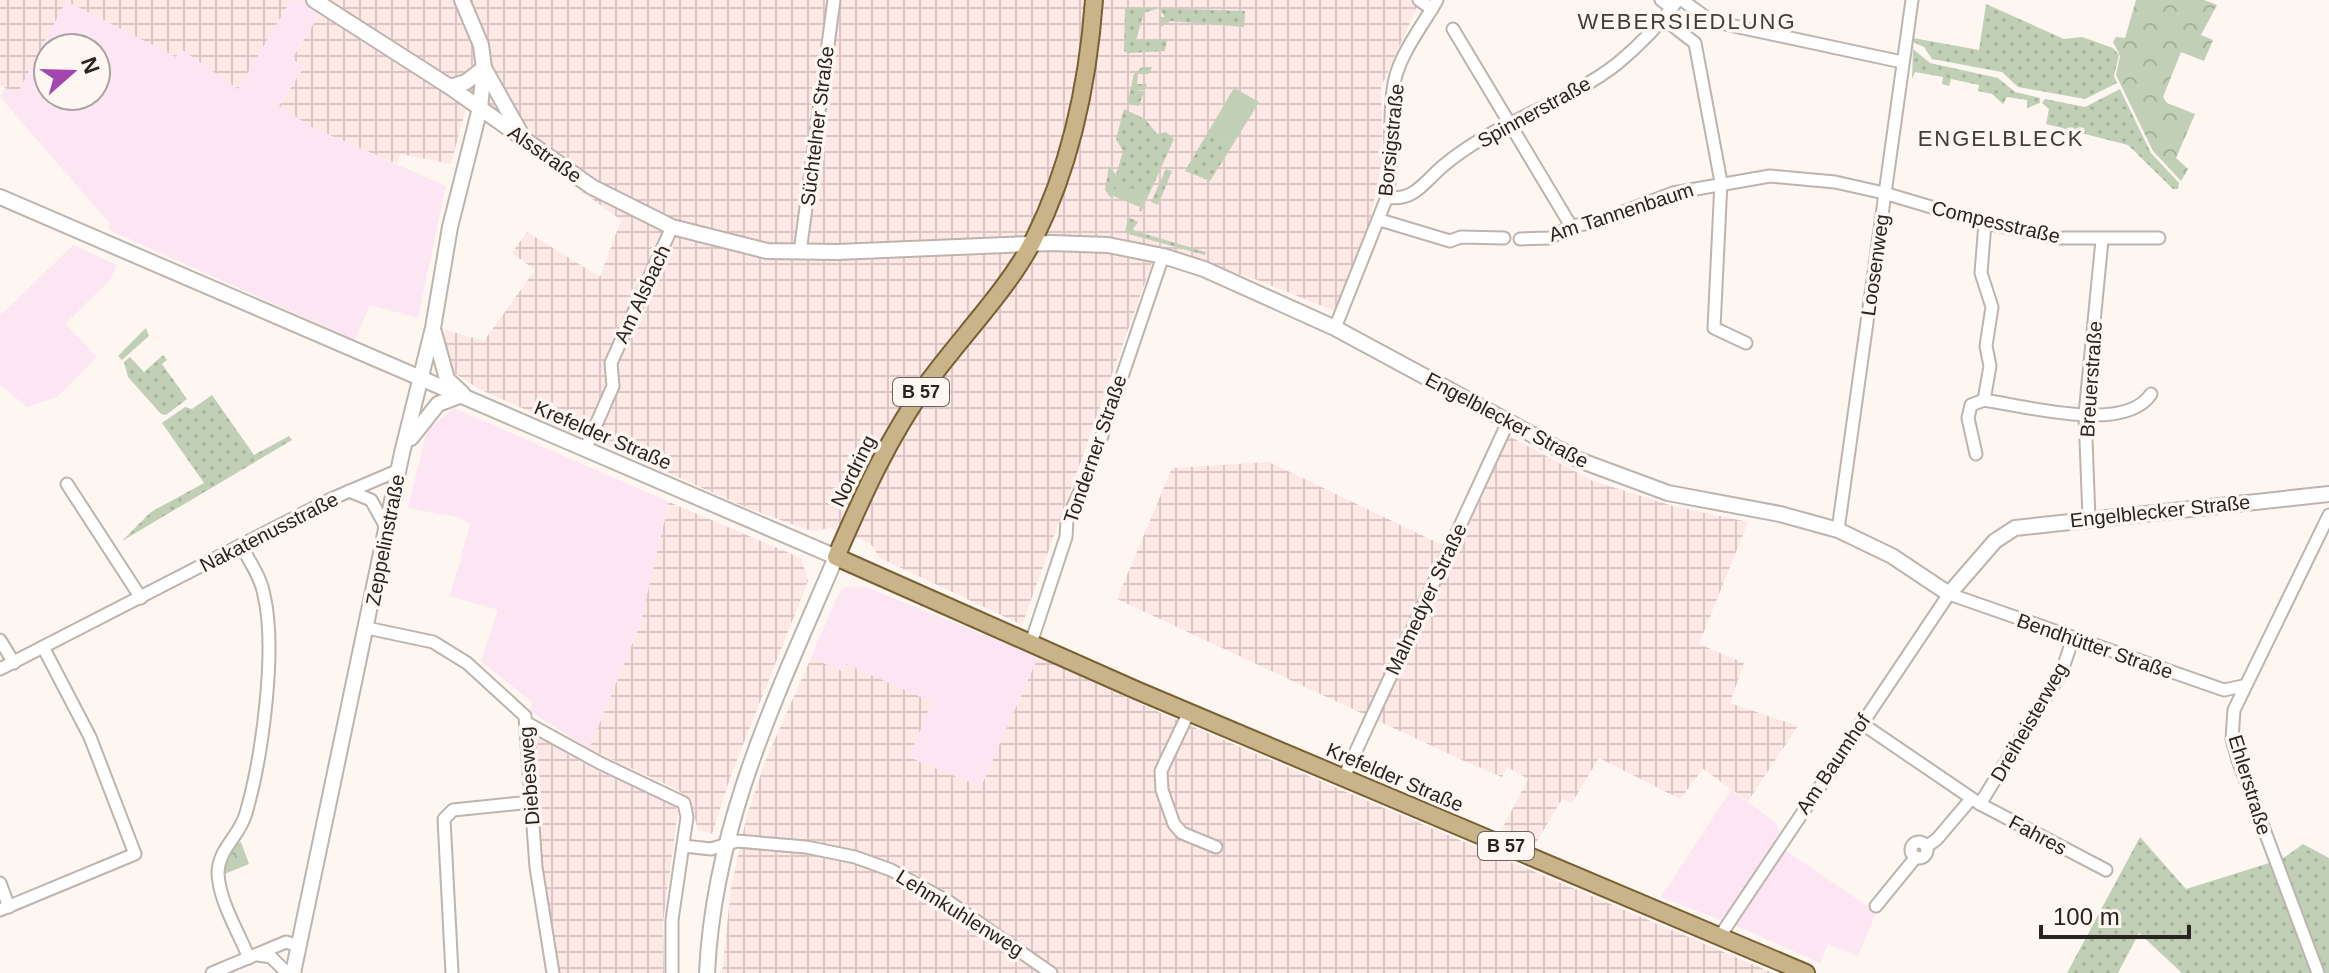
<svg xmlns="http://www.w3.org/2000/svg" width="2329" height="973" viewBox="0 0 2329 973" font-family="Helvetica,sans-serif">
  <defs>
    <pattern id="industrial-grid" width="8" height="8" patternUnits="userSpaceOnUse" patternTransform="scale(2)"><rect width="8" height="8" fill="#fee8e6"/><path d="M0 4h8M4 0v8" fill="none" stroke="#dac7c5"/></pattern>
    <pattern id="grass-dots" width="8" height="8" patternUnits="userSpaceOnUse" patternTransform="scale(2)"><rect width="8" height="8" fill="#c0cfb5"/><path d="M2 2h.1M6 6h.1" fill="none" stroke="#a5b29b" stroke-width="1.8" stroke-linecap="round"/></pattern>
    <pattern id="forest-crowns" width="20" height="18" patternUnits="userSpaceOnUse" patternTransform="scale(2)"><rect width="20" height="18" fill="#c0cfb5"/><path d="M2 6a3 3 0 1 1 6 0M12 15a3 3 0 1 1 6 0" fill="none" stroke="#a5b29b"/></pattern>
  </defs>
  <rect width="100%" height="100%" fill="#fef6f1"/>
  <g fill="#fde6f3" fill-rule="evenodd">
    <path d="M 291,0 L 299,0 L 320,12 L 292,59 L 304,67 L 279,106 L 313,128 L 446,186 L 418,318 L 370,305 L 355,340 L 107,229 L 110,224 L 0,97 L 5,88 L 17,93 L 65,1 L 176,56 L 181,48 L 238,89 ZM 48,48 L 96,48 L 96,96 L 48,96 Z"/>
    <polygon points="73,245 117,265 110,280 65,324 97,357 57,397 27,407 0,385 0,316"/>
    <polygon points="454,408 669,502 640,625 589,749 530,711 532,702 481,661 498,610 450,596 470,524 457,517 408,508 427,430"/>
    <polygon points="852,586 866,587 1038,657 982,787 909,757 932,702 846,665 843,672 811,658 836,599 842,589"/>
    <polygon points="1731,790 1776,823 1785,850 1876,912 1858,956 1828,944 1820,963 1742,928 1661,897"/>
  </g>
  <g fill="url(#industrial-grid)">
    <polygon points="0,0 291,0 238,89 181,49 176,57 66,1 17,94 0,85"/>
    <polygon points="299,0 1420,0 1381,87 1383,156 1369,226 1335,311 1257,280 1157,249 1022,625 880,558 870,543 831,528 811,531 745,507 479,389 454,373 441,352 446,330 484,341 535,270 512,253 527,232 600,277 621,220 466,108 451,164 400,154 397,164 313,128 279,106 304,67 292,59 320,13"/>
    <polygon points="1509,436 1593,481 1673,506 1748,522 1699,644 1744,663 1730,703 1798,726 1748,801 1703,769 1680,799 1599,758 1572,803 1562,799 1536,843 1502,829 1528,779 1507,767 1502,777 1462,760 1117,599 1172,468 1269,462 1457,552"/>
    <polygon points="669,502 801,558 808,581 731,775 712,834 698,830 689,798 674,788 589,749 640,625"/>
    <polygon points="1038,657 1165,715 1773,973 722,973 731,888 747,815 766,759 811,658 842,671 846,664 932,702 909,757 981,787"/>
    <polygon points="534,735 598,771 671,803 678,810 663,923 664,973 558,973 542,866"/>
  </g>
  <g fill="url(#grass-dots)">
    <polygon points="1986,4 2064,39 2082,37 2113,48 2119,55 2114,76 2117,83 2085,99 2018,87 2002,72 1932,59 1924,47 1913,42 1913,38 1979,50"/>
    <polygon points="1125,7 1245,11 1244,27 1171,21 1160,27 1161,17 1165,17 1159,8 1144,13 1136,40 1167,39 1165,51 1129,53 1124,51"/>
    <polygon points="1913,49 1930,63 1998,78 2015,92 2040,98 2040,103 2027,108 2027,100 2007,97 2003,104 1992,94 1978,91 1979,85 1951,79 1949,86 1942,84 1943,77 1915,72 1912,79"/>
    <polygon points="1142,67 1152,67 1149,74 1138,74 1137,84 1147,84 1145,90 1135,90 1144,91 1139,106 1127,104 1134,74"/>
    <polygon points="2120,89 2151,153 2179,183 2178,189 2173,189 2128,145 2046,124 2049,109 2042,103 2045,99 2085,107"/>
    <polygon points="1124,109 1145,119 1157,134 1166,132 1174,139 1141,212 1139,210 1145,195 1118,183 1112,199 1105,190 1109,166 1116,175 1123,151 1116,139"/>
    <polygon points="1208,132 1232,146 1210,181 1185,171"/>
    <polygon points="1166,169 1172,171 1158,205 1151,202"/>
    <polygon points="1128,217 1138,222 1133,229 1135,231 1206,252 1205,255 1125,233"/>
    <polygon points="146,328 149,336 122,360 118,356"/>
    <polygon points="163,355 167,360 162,364 187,399 166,415 161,414 128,377 124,362 130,357 144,372"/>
    <polygon points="212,395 254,455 289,436 292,440 122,541 151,512 204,483 162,423 185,407 192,409"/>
    <polygon points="2140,837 2186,889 2282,859 2303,844 2329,858 2329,973 2182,973 2139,933 2118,973 2067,973"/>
  </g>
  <g fill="url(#forest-crowns)">
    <polygon points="2136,0 2204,0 2217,5 2201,35 2213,40 2204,61 2181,52 2163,97 2167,103 2195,114 2176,158 2188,169 2181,181 2153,151 2116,75 2120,56 2113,42 2116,37 2125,38"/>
    <path d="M 241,842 L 249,864 L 222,875 C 221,861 228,848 241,842 Z"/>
  </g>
  <g fill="#c0cfb5">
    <polygon points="1234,88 1259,102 1232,146 1208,132"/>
    <polygon points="1118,183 1145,194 1140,207 1113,196"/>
  </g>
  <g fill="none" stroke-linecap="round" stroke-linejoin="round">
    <g stroke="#bdb4ae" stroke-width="15">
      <g id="street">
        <polyline points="1419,0 1432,9"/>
        <polyline points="1661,0 1672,8"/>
        <polyline points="1682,0 1711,21 1902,62"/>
        <polyline points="1664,19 1695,43 1721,182 1714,328 1746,343"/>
        <polyline points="1453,29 1571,226"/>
        <path d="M 1387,197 C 1414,202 1424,182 1443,166 C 1494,122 1565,105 1618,63 C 1641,44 1660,24 1678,0"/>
        <polyline points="1380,220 1450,241 1461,237 1504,238"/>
        <polyline points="1520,239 1550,238 1571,226 1597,222 1673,193 1770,176 1835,182 1884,193 1985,223 2057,238 2159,238"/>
        <polyline points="800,252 834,0"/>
        <path d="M 1335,328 L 1387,197 C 1394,161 1388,126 1393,90 C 1396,58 1422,27 1437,0"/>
        <polyline points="1984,400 1990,366 1986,346 1992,307 1981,273 1985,223"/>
        <polyline points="585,450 613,386 611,363 672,227"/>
        <path d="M 1976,454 L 1968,418 L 1971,405 L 1984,400 C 2026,406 2125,434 2151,394"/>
        <polyline points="67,484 141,598"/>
        <polyline points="349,491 371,500 386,527"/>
        <polyline points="2089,518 2085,414 2102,240"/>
        <polyline points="1838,530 1912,0"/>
        <path d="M 241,545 C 249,561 261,577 264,595 C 277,650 262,758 246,813 C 240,836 219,848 218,872 C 218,899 239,933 249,958"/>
        <polyline points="367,628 433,642 467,663 525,716 536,867 553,973"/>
        <polyline points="0,640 14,663"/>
        <polyline points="1031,643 1066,537 1067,520 1093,462 1163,256"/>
        <polyline points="0,669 331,499 399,470"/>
        <polyline points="1189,712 1161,771 1162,790 1174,824 1182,833 1216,847"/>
        <polyline points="527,723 600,763 684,803 687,817 672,920 672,973"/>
        <polyline points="1861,723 1980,804 2106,870"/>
        <polyline points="1344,777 1508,422"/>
        <polyline points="1980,804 2062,671 2073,638"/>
        <circle cx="1919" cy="850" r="8"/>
        <polyline points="684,846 711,849 737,841 806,847 855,857 891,870 949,902 1051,973"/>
        <polyline points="1926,847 1937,839 1971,799"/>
        <polyline points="0,883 9,907"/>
        <polyline points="1876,906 1916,857"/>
        <polyline points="0,910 135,854 90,737 43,647"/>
        <polyline points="1720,936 1949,594 2224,690 2243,686"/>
        <polyline points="258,955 271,957 287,973"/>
        <polyline points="212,973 286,942 299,946"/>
        <polyline points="452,973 444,819 453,810 531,802"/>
        <polyline points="2318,973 2238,760 2232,739 2234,710 2329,515"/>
      </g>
    </g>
    <g stroke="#bdb4ae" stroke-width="18">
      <g id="secondary">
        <polyline points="314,0 450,87 592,187 672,227 767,251 837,252 1051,243 1108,245 1163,256 1204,269 1335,328 1579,460 1668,493 1780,514 1838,530 1892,556 1949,594 1995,541 2015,528 2329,494"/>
        <polyline points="450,87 466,82 484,68 521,134"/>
        <path d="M 0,197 L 836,557 C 778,693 714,822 707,973"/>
        <polyline points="434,332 447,379 463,394"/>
        <polyline points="411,438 438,404 459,396"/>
        <polyline points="293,973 402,453 433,328 450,227 480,108 484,68 481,45 462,0"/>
      </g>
    </g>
    <g stroke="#796032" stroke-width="20">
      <path id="primary" d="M 1094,0 C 1088,83 1071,165 1034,239 C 1010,287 961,337 929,381 C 889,436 863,495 836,557 L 1136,690 L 1806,973"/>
    </g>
    <use href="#street" stroke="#fff" stroke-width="11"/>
    <use href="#secondary" stroke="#fff" stroke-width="14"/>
    <use href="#primary" stroke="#c9b389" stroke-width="16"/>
  </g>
  <g text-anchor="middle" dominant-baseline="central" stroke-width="7" stroke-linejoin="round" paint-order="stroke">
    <g fill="#fef6f1" stroke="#686360" stroke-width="2">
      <rect x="893" y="378" width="56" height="28" rx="6"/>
      <rect x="1478" y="832" width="56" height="28" rx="6"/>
    </g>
    <g font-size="18" font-weight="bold" fill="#282422">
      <text x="921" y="392">B 57</text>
      <text x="1506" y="846">B 57</text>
    </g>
    <g font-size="20" fill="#282422" stroke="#fef6f1">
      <text transform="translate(1534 112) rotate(-29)">Spinnerstraße</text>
      <text transform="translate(817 126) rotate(-83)">Süchtelner Straße</text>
      <text transform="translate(1391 140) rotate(-84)">Borsigstraße</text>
      <text transform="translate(545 154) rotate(35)">Alsstraße</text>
      <text transform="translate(1621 212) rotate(-18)">Am Tannenbaum</text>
      <text transform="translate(1996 222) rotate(13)">Compesstraße</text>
      <text transform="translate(1875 265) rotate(-82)">Loosenweg</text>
      <text transform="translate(642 294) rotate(-65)">Am Alsbach</text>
      <text transform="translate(2091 379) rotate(-86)">Breuerstraße</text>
      <text transform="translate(1507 420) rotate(28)">Engelblecker Straße</text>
      <text transform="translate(603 435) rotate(23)">Krefelder Straße</text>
      <text transform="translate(1095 449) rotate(-71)">Tonderner Straße</text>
      <text transform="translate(853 471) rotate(-64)">Nordring</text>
      <text transform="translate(2160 511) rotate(-6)">Engelblecker Straße</text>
      <text transform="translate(269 532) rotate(-27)">Nakatenusstraße</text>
      <text transform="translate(385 540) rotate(-79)">Zeppelinstraße</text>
      <text transform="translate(1426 599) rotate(-65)">Malmedyer Straße</text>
      <text transform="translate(2095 646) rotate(19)">Bendhütter Straße</text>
      <text transform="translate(2029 722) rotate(-60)">Dreiheisterweg</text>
      <text transform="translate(1833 764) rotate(-56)">Am Baumhof</text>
      <text transform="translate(529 776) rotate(-94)">Diebesweg</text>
      <text transform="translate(1395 777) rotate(23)">Krefelder Straße</text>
      <text transform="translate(2250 785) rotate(73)">Ehlerstraße</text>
      <text transform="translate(2038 835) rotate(28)">Fahres</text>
      <text transform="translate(960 913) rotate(32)">Lehmkuhlenweg</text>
    </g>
    <g font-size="22" letter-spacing="2" fill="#443c37" stroke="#fef6f1">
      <text x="1687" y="21">WEBERSIEDLUNG</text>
      <text x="2001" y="138">ENGELBLECK</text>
    </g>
  </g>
  <g transform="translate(72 72) rotate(70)"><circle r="38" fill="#fef6f1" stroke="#a8a29e" stroke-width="2"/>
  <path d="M0-6L14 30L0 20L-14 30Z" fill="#a346af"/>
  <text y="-12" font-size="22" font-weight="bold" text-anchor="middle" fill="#282422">N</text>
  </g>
  <path d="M2041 925v12h148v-12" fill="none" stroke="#282422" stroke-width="4"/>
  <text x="2053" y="925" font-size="24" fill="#282422" stroke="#fef6f1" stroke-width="6" paint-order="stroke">100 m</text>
</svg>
